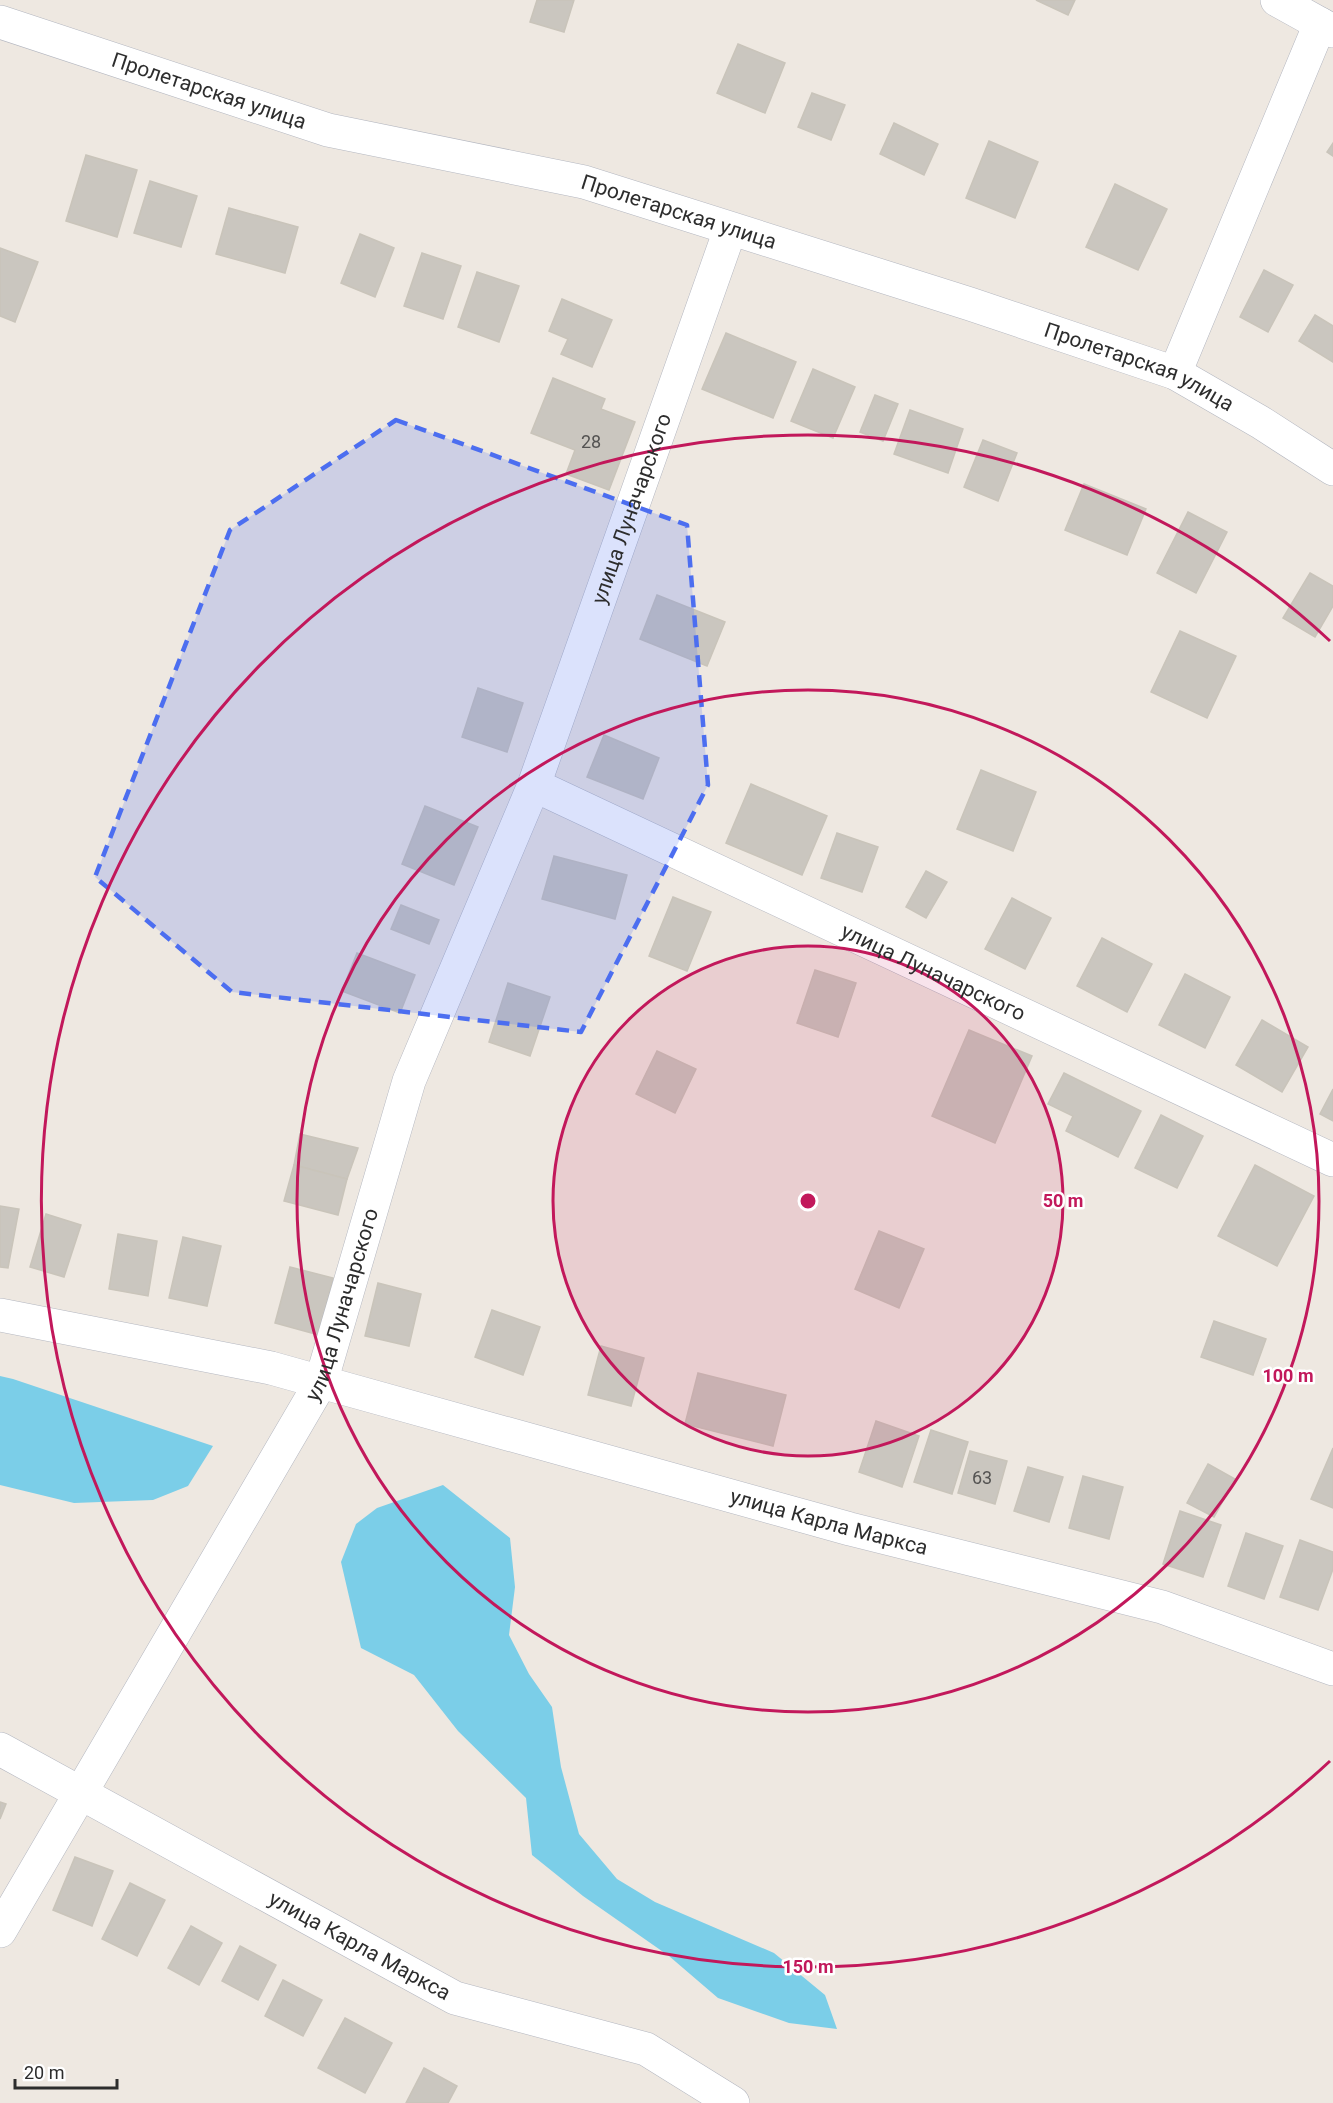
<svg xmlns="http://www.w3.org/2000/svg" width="1333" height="2103" viewBox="0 0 1333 2103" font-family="Roboto,sans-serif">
  <rect width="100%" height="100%" fill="#eee8e1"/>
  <g fill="#7bcee8">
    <polygon points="0,1376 13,1379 213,1446 188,1486 153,1500 74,1503 0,1485"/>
    <polygon points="443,1485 510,1538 515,1587 509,1635 529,1674 552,1707 561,1767 579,1834 617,1879 655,1902 774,1953 825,1995 837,2029 789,2023 718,1998 669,1956 583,1896 532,1855 526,1798 458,1731 414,1675 361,1648 341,1562 356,1524 377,1508"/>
  </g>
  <g fill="#cac6bf" stroke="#c9c4ba" stroke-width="1.5">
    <polygon points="537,0 574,0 564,32 530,22"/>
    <polygon points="1036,0 1075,0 1068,15"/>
    <polygon points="738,44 785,63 765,113 717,93"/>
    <polygon points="812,93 845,105 831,140 798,127"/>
    <polygon points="894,123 938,144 924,175 880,154"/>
    <polygon points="989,141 1038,162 1015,218 966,198"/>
    <polygon points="1333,143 1333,156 1327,152"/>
    <polygon points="86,155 137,170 117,237 66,221"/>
    <polygon points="150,181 197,196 181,247 134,233"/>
    <polygon points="1115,184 1167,209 1138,270 1086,247"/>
    <polygon points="229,208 298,227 285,273 216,254"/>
    <polygon points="360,234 394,248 375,297 341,283"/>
    <polygon points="0,248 38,262 15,322 0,316"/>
    <polygon points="422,253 461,266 443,319 404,306"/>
    <polygon points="1264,270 1293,285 1268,332 1240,317"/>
    <polygon points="477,272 519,286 499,342 458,327"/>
    <polygon points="562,299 612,320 592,367 561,354 568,339 549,331"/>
    <polygon points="1315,315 1333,326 1333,362 1299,341"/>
    <polygon points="726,333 796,362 773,418 702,389"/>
    <polygon points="813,369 855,387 833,438 791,421"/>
    <polygon points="553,378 605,399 601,409 635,422 609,490 566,474 575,450 531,433"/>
    <polygon points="875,395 898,404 883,441 860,432"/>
    <polygon points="910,410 963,429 948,473 894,454"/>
    <polygon points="983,440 1017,453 998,501 964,487"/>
    <polygon points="1084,484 1146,509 1127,555 1065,530"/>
    <polygon points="1188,512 1227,532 1196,593 1157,573"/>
    <polygon points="1310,573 1333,586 1333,606 1315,637 1283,618"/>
    <polygon points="657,595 725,622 707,666 640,639"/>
    <polygon points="1180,631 1236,656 1207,718 1151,692"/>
    <polygon points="478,688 523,703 507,752 462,737"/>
    <polygon points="604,735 659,758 643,799 587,777"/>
    <polygon points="981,770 1036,792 1013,851 957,829"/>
    <polygon points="751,784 827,816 802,875 726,843"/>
    <polygon points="425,806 478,827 454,885 402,864"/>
    <polygon points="837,833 878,847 862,892 821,878"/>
    <polygon points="554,856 627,875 615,919 542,899"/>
    <polygon points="926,871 947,882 926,918 906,907"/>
    <polygon points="673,897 711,912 687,971 649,956"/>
    <polygon points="1012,898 1051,918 1025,969 985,949"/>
    <polygon points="401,905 439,920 429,944 391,929"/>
    <polygon points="1102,938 1152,964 1127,1012 1077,986"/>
    <polygon points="357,953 415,975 400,1013 342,991"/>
    <polygon points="815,970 856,983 838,1037 797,1023"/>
    <polygon points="1185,974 1230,997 1205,1048 1159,1025"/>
    <polygon points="508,983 550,997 530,1056 489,1042"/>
    <polygon points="1262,1020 1308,1047 1282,1092 1236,1065"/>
    <polygon points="969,1030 1032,1056 995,1143 932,1116"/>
    <polygon points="657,1051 696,1069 675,1113 636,1094"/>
    <polygon points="1064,1073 1141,1111 1118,1157 1066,1131 1073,1116 1048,1104"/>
    <polygon points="1333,1089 1333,1121 1320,1114"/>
    <polygon points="1161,1115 1203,1136 1177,1188 1135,1168"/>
    <polygon points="300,1134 358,1148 347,1179 294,1165"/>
    <polygon points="294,1165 347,1179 338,1215 284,1201"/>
    <polygon points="1255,1165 1314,1196 1277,1266 1218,1236"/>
    <polygon points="0,1206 19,1209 8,1268 0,1267"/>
    <polygon points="46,1214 81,1225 64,1277 30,1267"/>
    <polygon points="879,1231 924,1249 899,1308 855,1289"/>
    <polygon points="118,1234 157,1241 148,1296 109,1289"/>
    <polygon points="183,1237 221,1246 207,1306 169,1298"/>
    <polygon points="290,1267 333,1278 319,1335 275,1323"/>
    <polygon points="378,1283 421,1294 409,1346 365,1336"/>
    <polygon points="492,1310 540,1327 523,1375 475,1357"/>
    <polygon points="1214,1321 1266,1339 1253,1375 1201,1357"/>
    <polygon points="601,1346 644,1358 631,1406 588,1395"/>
    <polygon points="698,1373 786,1395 773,1446 685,1424"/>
    <polygon points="876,1421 919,1436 902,1487 859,1472"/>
    <polygon points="931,1430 968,1442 952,1494 914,1482"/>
    <polygon points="1333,1448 1333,1508 1311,1499"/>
    <polygon points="970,1451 1007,1461 995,1504 958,1493"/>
    <polygon points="1208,1464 1235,1479 1214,1517 1187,1503"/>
    <polygon points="1028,1467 1063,1477 1049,1522 1014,1511"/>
    <polygon points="1083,1476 1123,1487 1109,1539 1069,1528"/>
    <polygon points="1180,1511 1221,1525 1203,1577 1163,1564"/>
    <polygon points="1246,1533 1283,1546 1264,1599 1228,1586"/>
    <polygon points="1300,1540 1333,1552 1333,1569 1318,1610 1280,1597"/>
    <polygon points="0,1802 6,1804 0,1819"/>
    <polygon points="75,1857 113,1871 92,1926 53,1910"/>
    <polygon points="130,1883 165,1900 137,1956 102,1939"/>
    <polygon points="191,1926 222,1943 199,1985 168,1968"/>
    <polygon points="240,1946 276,1965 258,2000 222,1981"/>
    <polygon points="283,1980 322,2000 303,2036 265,2016"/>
    <polygon points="345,2018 392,2043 365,2093 318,2068"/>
    <polygon points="424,2068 457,2086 448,2103 406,2103"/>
  </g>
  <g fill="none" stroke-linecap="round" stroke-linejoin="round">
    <g stroke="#b4b7c0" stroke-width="34">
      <g id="minor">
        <polyline points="1277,0 1333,31"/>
        <path id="s1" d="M 0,22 L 328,130 L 584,182 L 970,304 L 1175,373 L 1260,422 L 1333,469"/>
        <polyline points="1175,373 1320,24"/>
        <path id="s2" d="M 534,785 L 1333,1160"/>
        <path id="s3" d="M 0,1315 L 271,1368 L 321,1382 L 850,1529 L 1162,1607 L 1333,1669"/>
        <path id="s4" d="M 0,1749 L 455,1998 L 646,2049 L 733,2103"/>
        <path id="s5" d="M 0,1931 L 321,1382 L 409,1081 L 534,785 L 730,230"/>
      </g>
    </g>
    <use href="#minor" stroke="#fff" stroke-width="33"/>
  </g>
  <path fill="#4c6ef0" fill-opacity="0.2" stroke="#4c6ef0" stroke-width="4.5" stroke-dasharray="12 8" stroke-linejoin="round" d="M 396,420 L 687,525 L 708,785 L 581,1032 L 232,992 L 95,877 L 230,530 Z"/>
  <circle cx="808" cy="1201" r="255" fill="#c2185b" fill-opacity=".12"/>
  <g fill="none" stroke="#c2185b" stroke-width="3">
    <circle cx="808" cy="1201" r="255"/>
    <circle cx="808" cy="1201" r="511"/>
    <path d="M1330 1761A766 766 0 1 1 1330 641"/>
  </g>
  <g text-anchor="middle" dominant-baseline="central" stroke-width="5" stroke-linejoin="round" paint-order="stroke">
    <g font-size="18" fill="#545352">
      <text x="591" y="441">28</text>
      <text x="982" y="1477">63</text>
    </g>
    <g font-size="21" fill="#2d2d2d" stroke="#fff">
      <text stroke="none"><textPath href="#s1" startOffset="220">Пролетарская улица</textPath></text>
      <text stroke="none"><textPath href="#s1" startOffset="706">Пролетарская улица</textPath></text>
      <text stroke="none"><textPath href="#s1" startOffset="1192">Пролетарская улица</textPath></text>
      <text stroke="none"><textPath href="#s5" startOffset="1564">улица Луначарского</textPath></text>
      <text stroke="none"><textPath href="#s2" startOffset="441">улица Луначарского</textPath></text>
      <text stroke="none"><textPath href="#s5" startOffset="716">улица Луначарского</textPath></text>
      <text stroke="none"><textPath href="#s3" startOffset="855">улица Карла Маркса</textPath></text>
      <text stroke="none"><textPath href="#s4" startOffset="410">улица Карла Маркса</textPath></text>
    </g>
  </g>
  <circle cx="808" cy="1201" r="9" fill="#c2185b" stroke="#fff" stroke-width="3"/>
  <g font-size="18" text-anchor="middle" font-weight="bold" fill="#c2185b" stroke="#fff" stroke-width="5" stroke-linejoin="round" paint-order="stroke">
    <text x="1063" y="1207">50 m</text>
    <text x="1288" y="1382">100 m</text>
    <text x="808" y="1973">150 m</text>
  </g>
  <path d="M15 2079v9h102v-9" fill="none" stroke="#2d2d2d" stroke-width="3"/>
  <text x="24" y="2079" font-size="18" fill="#2d2d2d" stroke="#ffffff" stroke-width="4.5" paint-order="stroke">20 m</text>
</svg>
